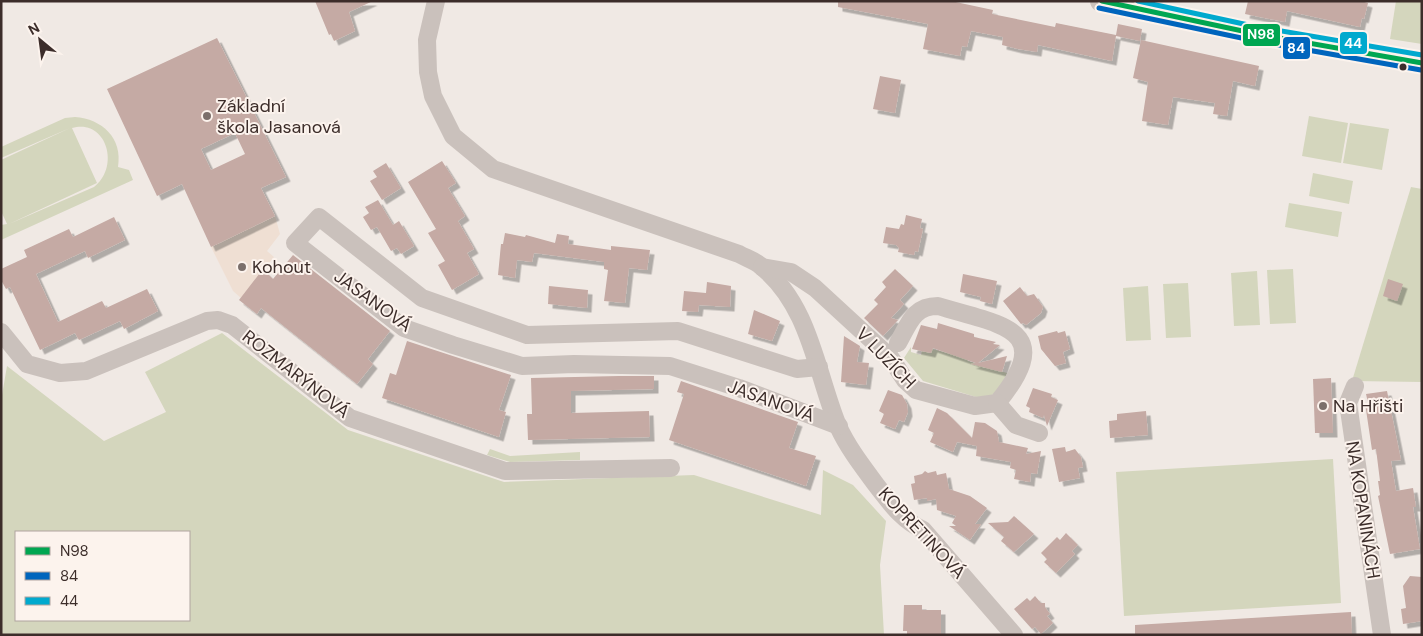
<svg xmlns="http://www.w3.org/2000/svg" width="1423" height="636" viewBox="0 0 1423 636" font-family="'DM Sans',sans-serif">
  <defs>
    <filter id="shadow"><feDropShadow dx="4.5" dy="4.5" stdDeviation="0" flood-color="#0004"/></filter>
  </defs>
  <rect width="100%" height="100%" fill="#f0e9e4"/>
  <g fill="#d4d6bd" fill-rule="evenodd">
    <polygon points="1396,1 1422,1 1422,44 1390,39"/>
    <polygon points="1309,116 1348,123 1341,163 1302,156"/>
    <path d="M 75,117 C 102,119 123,138 118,167 L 129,170 L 133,180 L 1,240 L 1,225 L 7,224 L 1,211 L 1,160 L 70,128 L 1,158 L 1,147 L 65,118 ZM 72,128 C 106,118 121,166 94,187 L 9,224 L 97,183 Z"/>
    <polygon points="1350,123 1389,129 1382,170 1343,163"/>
    <polygon points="1313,173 1353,181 1349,204 1309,196"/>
    <polygon points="1411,187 1422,189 1422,382 1352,381"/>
    <polygon points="1289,203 1342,212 1338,237 1285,227"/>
    <polygon points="1293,269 1296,323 1270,324 1267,270"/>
    <polygon points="1257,271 1260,325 1234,326 1231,273"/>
    <polygon points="1188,283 1191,337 1166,338 1163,284"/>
    <polygon points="1148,286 1151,340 1126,341 1123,288"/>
    <path d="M 222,333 L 348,430 L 504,482 L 694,475 L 821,515 L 823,470 L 853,485 L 886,521 L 880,565 L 884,635 L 1,635 L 1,401 L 7,366 L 104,441 L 166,412 L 145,372 ZM 16,532 L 189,532 L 189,620 L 16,620 Z"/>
    <polygon points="911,347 911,352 921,355 922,351 931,353 932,349 968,358 968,361 1007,373 1001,389 989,397 976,397 923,381 904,358"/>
    <polygon points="490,449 510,456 580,452 580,460 510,462 487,455"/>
    <polygon points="1333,459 1341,603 1124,616 1116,472"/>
  </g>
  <polygon fill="#efdfd3" points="275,216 280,234 267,251 274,257 241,298 233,291 211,247"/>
  <g fill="#c5aaa4" fill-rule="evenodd" filter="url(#shadow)">
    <polygon points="315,1 373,1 349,12 355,31 334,41 331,34 329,35"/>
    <polygon points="838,1 951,1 993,10 992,14 1055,27 1056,23 1116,35 1118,24 1142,29 1140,41 1116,36 1112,61 1038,45 1037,52 1018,49 1002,45 1003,37 971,31 967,47 962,46 960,56 923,49 928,24 838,7"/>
    <polygon points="1248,1 1361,1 1368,3 1364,19 1362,18 1360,27 1287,11 1285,22 1245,14"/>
    <path d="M 217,38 L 286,177 L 261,188 L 275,216 L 211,247 L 182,184 L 157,196 L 107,89 ZM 235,133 L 245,154 L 211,170 L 201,149 Z"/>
    <polygon points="1141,40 1259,66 1255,86 1233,81 1227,116 1213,114 1215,103 1173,97 1168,125 1142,121 1148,82 1133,78"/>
    <polygon points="880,76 901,80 895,113 873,109"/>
    <polygon points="442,161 456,183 448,188 465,216 458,221 474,249 467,253 479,274 452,290 438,265 445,261 428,233 436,229 408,182"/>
    <polygon points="386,163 401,188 382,200 370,181 377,177 373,171"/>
    <polygon points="378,200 393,225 399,221 414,246 401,254 397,248 391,251 377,227 371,230 363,217 369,213 365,207"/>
    <polygon points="906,215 922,219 920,228 923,229 918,252 915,251 914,255 898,252 899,248 896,245 883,243 886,227 899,229 901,224 904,225"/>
    <polygon points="114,217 125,240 88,258 85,251 36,274 58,322 102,301 106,308 147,289 158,311 124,329 120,321 79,340 75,333 40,350 10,287 6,289 1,280 1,269 27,257 24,250 69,229 73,237"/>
    <polygon points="505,233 525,237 526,235 555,243 557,234 569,236 568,244 611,250 611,246 650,250 647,270 629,268 625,303 604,301 608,270 604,269 604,262 534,253 532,262 517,260 515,278 498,275 501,244 503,244"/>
    <polygon points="293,255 390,331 368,359 373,364 357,384 261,308 257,314 239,300 263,269 273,279"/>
    <polygon points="895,269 913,286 900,300 904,304 891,318 898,320 883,336 864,318 878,304 874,300 886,287 882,282"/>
    <polygon points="963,274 997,281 992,304 980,301 981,297 960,292"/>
    <polygon points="1388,279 1403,284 1397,301 1383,296"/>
    <polygon points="707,282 731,286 730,307 699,305 698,312 682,311 684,291 706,293"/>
    <polygon points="549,286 588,290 587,308 548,304"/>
    <polygon points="1020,287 1027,296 1034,294 1043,307 1041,313 1026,325 1023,323 1021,324 1003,301"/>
    <polygon points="754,310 780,321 772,341 748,334"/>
    <polygon points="938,323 974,334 974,337 996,342 993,344 1000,345 978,363 1007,356 1002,372 971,364 976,363 933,348 931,353 912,349 921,325 937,329"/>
    <polygon points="1057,331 1058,333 1065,331 1070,349 1063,352 1066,363 1055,366 1041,349 1038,336"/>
    <polygon points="844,336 860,346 857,362 869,363 866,385 841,382"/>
    <polygon points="407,341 511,375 499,410 506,412 499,437 382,398 390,373 396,375"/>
    <polygon points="619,376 654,376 654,389 571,391 571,413 649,411 650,437 528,440 527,414 532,414 531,378"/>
    <polygon points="1331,378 1333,433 1315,433 1313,379"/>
    <polygon points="681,381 798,422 789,448 816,456 806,486 669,440 684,394 677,392"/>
    <polygon points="1033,388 1052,394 1051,397 1058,400 1047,426 1044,415 1043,418 1029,412 1030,408 1026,406"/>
    <polygon points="888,390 902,395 907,404 908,412 904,422 899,420 895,429 880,423 884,414 879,411"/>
    <polygon points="1387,391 1401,460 1391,461 1396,491 1413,488 1416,507 1413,507 1420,549 1390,554 1378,496 1380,495 1378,481 1380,481 1376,449 1372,450 1365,403 1368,403 1366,394"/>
    <polygon points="937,408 947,413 972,438 975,422 985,423 997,431 999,442 1028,448 1026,454 1041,451 1037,474 1031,473 1030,482 1014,479 1016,470 1010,468 1011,462 976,456 977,446 957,442 953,452 930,442 934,433 928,430"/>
    <polygon points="1146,411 1148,435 1110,438 1109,421 1117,420 1117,414"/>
    <polygon points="1065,447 1066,452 1075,449 1081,457 1083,467 1078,468 1080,478 1059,482 1052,449"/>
    <polygon points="925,471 928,473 936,471 937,475 946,473 949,489 970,496 987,508 975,524 981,524 970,540 949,526 956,526 952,523 956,516 937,510 936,499 927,501 927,498 914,500 911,484 915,483 914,476 922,474"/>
    <polygon points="1014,516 1034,534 1014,552 1001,541 1004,537 988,523 1008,522"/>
    <polygon points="1066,533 1078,545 1072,551 1075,554 1056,573 1044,562 1047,559 1041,553 1057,537 1060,540"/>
    <polygon points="1410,576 1422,577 1422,621 1403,624 1401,609 1406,608 1403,586"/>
    <polygon points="1035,596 1041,603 1045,603 1045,607 1050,614 1047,616 1053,623 1041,634 1035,627 1032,629 1014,609 1027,598 1030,601"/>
    <polygon points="904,605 922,605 922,610 941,610 941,635 907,635 907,631 903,631"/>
    <polygon points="1351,612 1352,635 1135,635 1135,625"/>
  </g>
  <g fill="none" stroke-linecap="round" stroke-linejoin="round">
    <g stroke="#cac1bc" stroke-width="18">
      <path d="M 436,1 L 427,40 L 428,72 L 433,96 L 453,136 L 493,169 L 739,254 C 746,258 756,261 762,267 C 810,306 816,372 838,426 C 848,448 863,467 877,486 C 891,504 902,520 923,530 L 1014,635"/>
      <path d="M 762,267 L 791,272 L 815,288 L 890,357 L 905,380 L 916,390 L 975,406 L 997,403 C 1059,328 1000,325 938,306 C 913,306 909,324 898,343"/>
      <polyline points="1,332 27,364 60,373 86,371 207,321 218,320 232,325 350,418 505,471 671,468"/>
      <polyline points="819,367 797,369 678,331 527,335 422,298 319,217 295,243 404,328 453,345 522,366 574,364 670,366 739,388 839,426"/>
      <polyline points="1355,386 1348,403 1382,635"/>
      <polyline points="997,403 1016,425 1039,433"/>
    </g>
    <polyline stroke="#cac1bc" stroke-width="22" points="1101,1 1252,33 1422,63"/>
    <g stroke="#fcf3ed" stroke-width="9">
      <polyline id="bus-1" points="1102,1 1252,33 1422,63"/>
    </g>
    <g stroke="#fcf3ed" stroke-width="9">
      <polyline id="bus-2" points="1099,8 1251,40 1421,70"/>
    </g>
    <g stroke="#fcf3ed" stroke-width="9">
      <polyline id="bus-3" points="1138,1 1253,26 1422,55"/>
    </g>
    <use href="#bus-1" stroke="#00a651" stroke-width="5"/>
    <use href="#bus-2" stroke="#0065bd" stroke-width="5"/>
    <use href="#bus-3" stroke="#00a9ce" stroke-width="5"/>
  </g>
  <circle fill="#3c2d2a" stroke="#fcf3ed" stroke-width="2" cx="1403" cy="67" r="4.5"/>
  <g fill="#7b6f6b" stroke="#fcf3ed" stroke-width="2">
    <circle cx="207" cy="116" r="5"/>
    <circle cx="242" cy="267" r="5"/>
    <circle cx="1323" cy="406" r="5"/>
  </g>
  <g text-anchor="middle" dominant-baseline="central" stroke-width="4" stroke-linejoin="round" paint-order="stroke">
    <g font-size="18" fill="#3c2d2a" stroke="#fcf3ed" text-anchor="start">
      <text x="217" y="106">Základní<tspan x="217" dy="21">škola Jasanová</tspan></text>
      <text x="252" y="267">Kohout</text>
      <text x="1333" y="406">Na Hřišti</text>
    </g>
    <g font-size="18" fill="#3c2d2a" stroke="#fcf3ed">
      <text transform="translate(373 301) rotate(36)">JASANOVÁ</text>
      <text transform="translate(886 358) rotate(46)">V LUZÍCH</text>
      <text transform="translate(296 374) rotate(38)">ROZMARÝNOVÁ</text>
      <text transform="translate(771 401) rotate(20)">JASANOVÁ</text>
      <text transform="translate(1363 510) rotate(81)">NA KOPANINÁCH</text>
      <text transform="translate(922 533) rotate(47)">KOPRETINOVÁ</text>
    </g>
  </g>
  <g stroke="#fcf3ed" stroke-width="2">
    <rect x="1242" y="23" width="39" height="24" rx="5" fill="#00a651"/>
    <rect x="1339" y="31" width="29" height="24" rx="5" fill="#00a9ce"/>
    <rect x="1282" y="36" width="29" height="24" rx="5" fill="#0065bd"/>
  </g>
  <g font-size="14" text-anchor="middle" font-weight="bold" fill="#fff">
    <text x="1261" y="39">N98</text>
    <text x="1353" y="48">44</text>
    <text x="1296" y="53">84</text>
  </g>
  <rect width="1423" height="636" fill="none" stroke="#3c2d2a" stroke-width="5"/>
  <rect x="15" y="531" width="175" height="90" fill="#fcf3ed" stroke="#afa49f"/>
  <rect x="25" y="547" width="25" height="8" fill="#00a651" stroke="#afa49f"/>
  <text x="60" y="556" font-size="15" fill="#3c2d2a">N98</text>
  <rect x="25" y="572" width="25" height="8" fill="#0065bd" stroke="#afa49f"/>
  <text x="60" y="581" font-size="15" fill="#3c2d2a">84</text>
  <rect x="25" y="597" width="25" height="8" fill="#00a9ce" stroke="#afa49f"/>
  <text x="60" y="606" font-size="15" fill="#3c2d2a">44</text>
  <g transform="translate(40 40) rotate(331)" stroke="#fcf3ed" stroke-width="4" paint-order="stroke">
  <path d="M0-4L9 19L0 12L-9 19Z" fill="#3c2d2a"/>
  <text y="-8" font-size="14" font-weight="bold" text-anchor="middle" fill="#3c2d2a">N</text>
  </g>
</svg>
